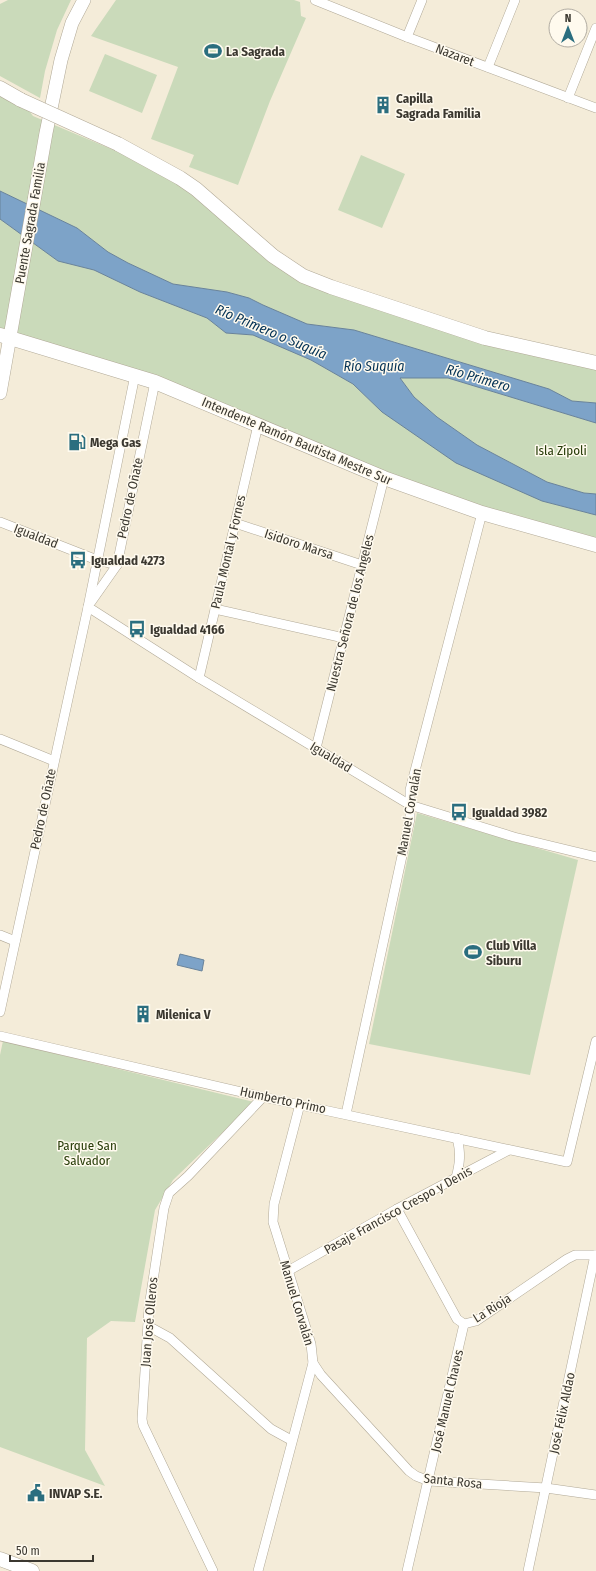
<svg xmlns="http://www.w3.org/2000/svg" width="596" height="1571" viewBox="0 0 596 1571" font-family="'Fira Sans Condensed',sans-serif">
  <rect width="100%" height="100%" fill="#f4ecd9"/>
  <g fill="#cadaba">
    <polygon points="8,0 71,0 57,30 45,71 40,98 0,76 0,4"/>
    <polygon points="116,0 294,0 300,2 301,16 306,18 270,101 238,185 189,167 194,155 151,139 178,67 91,36"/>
    <polygon points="105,54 157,75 142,113 89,91"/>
    <polygon points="0,88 21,100 33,116 180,178 273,256 331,287 596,363 596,403 572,401 549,389 354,330 307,324 263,305 249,298 227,292 173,284 128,263 108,252 77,228 0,191"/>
    <polygon points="361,155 405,174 382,228 338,210"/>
    <polygon points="0,219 58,261 94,270 140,292 207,318 226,333 253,335 311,360 353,384 382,412 542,501 596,515 596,545 482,513 155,382 0,335"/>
    <polygon points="400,378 448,378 596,423 596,494 584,493 547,482 477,445 437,417 414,397"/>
    <polygon points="417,813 578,860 530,1075 369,1044"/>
    <polygon points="3,1041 254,1102 173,1180 155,1210 135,1322 111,1321 87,1338 85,1450 105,1486 0,1447 0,1055"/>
  </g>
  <g fill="#7da3c8" stroke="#69839a">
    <polygon points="0,191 77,228 108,252 128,263 173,284 227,292 249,298 263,305 307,324 354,330 549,389 572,401 596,403 596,423 448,378 400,378 414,397 437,417 477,445 547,482 584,493 596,494 596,515 542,501 456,463 382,412 353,384 311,360 253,335 226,333 207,318 140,292 94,270 58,261 0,219"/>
    <polygon points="180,954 204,960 202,971 177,965"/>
  </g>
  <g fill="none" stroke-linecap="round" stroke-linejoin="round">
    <g stroke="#b1a997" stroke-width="10">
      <g id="minor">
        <polyline points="315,0 407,37 596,108"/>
        <polyline points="407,37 422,0"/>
        <polyline points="488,67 515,0"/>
        <polyline points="568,98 596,28"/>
        <polyline points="0,522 97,560 117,565"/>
        <polyline points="235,523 362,565"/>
        <polyline points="91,602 117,565 155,382"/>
        <polyline points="88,607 199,678 410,805 514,837 596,857"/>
        <polyline points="215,609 344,638"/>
        <polyline points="199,678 258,425"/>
        <polyline points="0,739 54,761"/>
        <polyline points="316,748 384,478"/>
        <polyline points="0,935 15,941"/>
        <polyline points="0,1012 88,607 135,375"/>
        <polyline points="0,1036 263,1097 567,1162 596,1041"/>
        <polyline points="346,1114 410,819 410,790 482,513"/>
        <path d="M 456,1178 C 460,1163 461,1153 457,1138"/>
        <polyline points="397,1209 457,1319 464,1324 476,1321 567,1259 575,1255 596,1255"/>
        <polyline points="288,1271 397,1209 509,1150"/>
        <polyline points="148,1326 170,1338 271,1429 291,1440"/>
        <polyline points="313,1363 321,1375 409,1471 416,1476 429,1481 546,1488 596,1495"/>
        <polyline points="213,1571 143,1425 142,1419 149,1307 164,1208 169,1193 188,1176 263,1097"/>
        <polyline points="258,1571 313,1363 311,1344 273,1222 274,1204 300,1104"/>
        <polyline points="407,1571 464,1324"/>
        <polyline points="528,1571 595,1255"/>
      </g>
    </g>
    <g stroke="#b1a997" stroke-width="14">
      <polyline id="secondary" points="0,393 46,133 61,60 72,23 84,0"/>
    </g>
    <g stroke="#b1a997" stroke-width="15">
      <g id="primary">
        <polyline points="0,88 21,100"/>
        <polyline points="118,144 180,178 196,189 273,256 303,276 331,287 485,338 596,363"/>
        <polyline points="0,335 155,382 384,478 482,513 596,545"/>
        <polyline points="0,1559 32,1571"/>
      </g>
    </g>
    <use href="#minor" stroke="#fff" stroke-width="9"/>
    <use href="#secondary" stroke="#fff" stroke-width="13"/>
    <use href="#primary" stroke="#fff" stroke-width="14"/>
    <g stroke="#b1a997" stroke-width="15" stroke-linecap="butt">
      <polyline id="primary-bridge" points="21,100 118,144"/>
    </g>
    <use href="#primary-bridge" stroke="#fff" stroke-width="14"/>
  </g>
  <defs>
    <g id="stadium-bare" transform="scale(1.38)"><path d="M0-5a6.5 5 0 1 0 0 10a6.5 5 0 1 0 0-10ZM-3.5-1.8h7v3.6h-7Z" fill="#2b6e7f" stroke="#fffaee" stroke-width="2.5" paint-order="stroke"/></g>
    <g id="building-bare" transform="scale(1.38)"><path d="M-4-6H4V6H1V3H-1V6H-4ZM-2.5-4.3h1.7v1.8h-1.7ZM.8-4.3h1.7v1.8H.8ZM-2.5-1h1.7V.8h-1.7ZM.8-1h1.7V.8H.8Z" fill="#2b6e7f" stroke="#fffaee" stroke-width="2.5" paint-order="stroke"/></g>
    <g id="fuel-bare" transform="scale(1.38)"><path d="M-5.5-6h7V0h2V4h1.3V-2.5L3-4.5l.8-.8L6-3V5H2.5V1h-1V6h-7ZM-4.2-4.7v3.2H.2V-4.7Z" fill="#2b6e7f" stroke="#fffaee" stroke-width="2.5" paint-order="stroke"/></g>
    <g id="bus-bare" transform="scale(1.38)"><path d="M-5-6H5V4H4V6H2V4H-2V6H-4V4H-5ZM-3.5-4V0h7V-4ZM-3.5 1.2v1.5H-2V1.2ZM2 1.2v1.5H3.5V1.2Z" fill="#2b6e7f" stroke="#fffaee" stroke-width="2.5" paint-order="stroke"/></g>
    <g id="civic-bare" transform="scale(1.38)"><path d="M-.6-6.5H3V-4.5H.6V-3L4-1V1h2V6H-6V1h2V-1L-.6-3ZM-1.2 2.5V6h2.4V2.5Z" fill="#2b6e7f" stroke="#fffaee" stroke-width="2.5" paint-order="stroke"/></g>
  </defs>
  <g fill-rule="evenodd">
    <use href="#stadium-bare" x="213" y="51"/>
    <use href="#building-bare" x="383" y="105"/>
    <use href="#fuel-bare" x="77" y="442"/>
    <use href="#bus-bare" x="78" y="560"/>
    <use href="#bus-bare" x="137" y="629"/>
    <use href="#bus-bare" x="459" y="812"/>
    <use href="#stadium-bare" x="473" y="952"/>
    <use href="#building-bare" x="143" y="1014"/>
    <use href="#civic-bare" x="36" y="1493"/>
  </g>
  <g text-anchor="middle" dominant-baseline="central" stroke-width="3" stroke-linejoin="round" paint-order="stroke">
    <g font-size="13" font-weight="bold" fill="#3b3830" stroke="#fffaee" text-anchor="start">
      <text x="226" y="51">La Sagrada</text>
      <text x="396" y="98">Capilla<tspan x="396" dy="15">Sagrada Familia</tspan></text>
      <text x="90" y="442">Mega Gas</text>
      <text x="91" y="560">Igualdad 4273</text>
      <text x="150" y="629">Igualdad 4166</text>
      <text x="472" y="812">Igualdad 3982</text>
      <text x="486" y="945">Club Villa<tspan x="486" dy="15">Siburu</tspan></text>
      <text x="156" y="1014">Milenica V</text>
      <text x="49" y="1493">INVAP S.E.</text>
    </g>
    <g font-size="13" fill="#3b3830" stroke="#fffaee">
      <text transform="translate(455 55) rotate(21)">Nazaret</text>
      <text transform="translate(30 223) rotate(-80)">Puente Sagrada Familia</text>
      <text transform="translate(297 441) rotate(23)">Intendente Ramón Bautista Mestre Sur</text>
      <text transform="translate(130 498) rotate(-78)">Pedro de Oñate</text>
      <text transform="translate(36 536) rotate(21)">Igualdad</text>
      <text transform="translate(299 544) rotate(18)">Isidoro Marsa</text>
      <text transform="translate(228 552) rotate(-77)">Paula Montal y Fornes</text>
      <text transform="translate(350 613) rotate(-76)">Nuestra Señora de los Angeles</text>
      <text transform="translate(331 757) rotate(31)">Igualdad</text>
      <text transform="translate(43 809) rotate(-78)">Pedro de Oñate</text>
      <text transform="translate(409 812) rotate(-80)">Manuel Corvalán</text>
      <text transform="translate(283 1100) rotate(12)">Humberto Primo</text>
      <text transform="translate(398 1210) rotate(-29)">Pasaje Francisco Crespo y Denis</text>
      <text transform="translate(297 1303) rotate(73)">Manuel Corvalán</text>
      <text transform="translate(492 1308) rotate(-32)">La Rioja</text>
      <text transform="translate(149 1322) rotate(-85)">Juan José Olleros</text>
      <text transform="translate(447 1401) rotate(-77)">José Manuel Chaves</text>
      <text transform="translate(562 1413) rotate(-78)">José Félix Aldao</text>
      <text transform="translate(453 1481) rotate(6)">Santa Rosa</text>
    </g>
    <g font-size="13" fill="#283d09" stroke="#fffaee">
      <text x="561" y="450">Isla Zípoli</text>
      <text x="87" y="1145">Parque San<tspan x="87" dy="15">Salvador</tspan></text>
    </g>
    <g font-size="14" font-style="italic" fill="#043255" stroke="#fffaee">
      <text transform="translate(271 332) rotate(23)">Río Primero o Suquía</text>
      <text x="374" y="366">Río Suquía</text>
      <text transform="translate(478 378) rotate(16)">Río Primero</text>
    </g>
  </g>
  <g transform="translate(568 28)"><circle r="19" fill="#fffaee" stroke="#b1aca2"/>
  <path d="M0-3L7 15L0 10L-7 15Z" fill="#2b6e7f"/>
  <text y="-6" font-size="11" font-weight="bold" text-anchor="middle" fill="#3b3830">N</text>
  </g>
  <path d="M10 1555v6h83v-6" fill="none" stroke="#3b3830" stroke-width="2"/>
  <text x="16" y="1555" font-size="12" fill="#3b3830" stroke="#fffaee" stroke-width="3" paint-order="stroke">50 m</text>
</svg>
